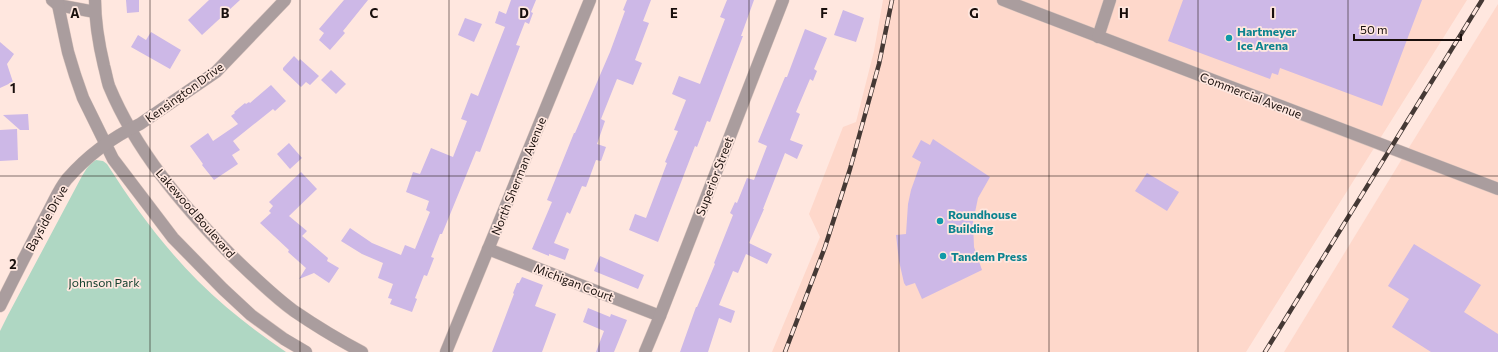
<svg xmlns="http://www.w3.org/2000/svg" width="1498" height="352" viewBox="0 0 1498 352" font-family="Commissioner,sans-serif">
  <rect width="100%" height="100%" fill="#ffe7df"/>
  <g fill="#fed8cb">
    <polygon points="883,0 1467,0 1246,352 772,352 820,237 809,214 843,127 856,122 874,51"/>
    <polygon points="1498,4 1498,352 1284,352 1405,154"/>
  </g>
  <path fill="#afd7c3" d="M 96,160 L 103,161 L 107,164 C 133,205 163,246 198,281 C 225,308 255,331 286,352 L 0,352 L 0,331 L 8,315 L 82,176 C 86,170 89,163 96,160 Z"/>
  <g fill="#cdb8e7">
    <polygon points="126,0 139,0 139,12 127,13"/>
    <polygon points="209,0 240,0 202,35 188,20"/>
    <polygon points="344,0 368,0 343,31 345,33 330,50 319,40 324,33 319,29"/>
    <polygon points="511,0 536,0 531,12 533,13 529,24 525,22 516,45 520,46 480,152 476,151 474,156 442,234 440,234 431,257 434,258 427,276 424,275 415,298 417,299 412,312 390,304 392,299 388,298 393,284 378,278 383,263 362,254 341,241 350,228 372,243 401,255 405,245 415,249 430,212 426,210 429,201 406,192 413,172 420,174 431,148 453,157 467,121 461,119 471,93 478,96 505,27 495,23 499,11 506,14"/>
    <polygon points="627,0 651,0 643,21 649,23 635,60 642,63 633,85 617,79 601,119 605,121 597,144 606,147 601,161 596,160 586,187 582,186 570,214 567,212 554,243 569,249 565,260 549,254 549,256 532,249 552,202 547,200 574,133 575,133 610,52 625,11 623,10"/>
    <polygon points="727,0 754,0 741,36 743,36 710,122 707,121 697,147 695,146 658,242 629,230 635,214 646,218 667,163 665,162 678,131 674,130 686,100 672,94 679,76 700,84 725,19 720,17"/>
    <polygon points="1183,0 1422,0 1382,106 1280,68 1278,75 1272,73 1270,79 1168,41"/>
    <polygon points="843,10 864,18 856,42 834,35"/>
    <polygon points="465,18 482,24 474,42 458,35"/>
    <polygon points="805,29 827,38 814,69 817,71 813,81 810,79 796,112 800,114 790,140 803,145 797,159 785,153 763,209 764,209 749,243 772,254 767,264 746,254 738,273 733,271 719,305 735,311 731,323 719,318 708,352 680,352 696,307 697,307 715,264 714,263 733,215 730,213 735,202 737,203 747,178 754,180 767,146 758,142 785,77 787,77"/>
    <polygon points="151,32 181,50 170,69 131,47 138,35 146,40"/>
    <polygon points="0,42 14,54 7,64 13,82 0,88"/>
    <polygon points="294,56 299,61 300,59 319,76 310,85 306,82 301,87 283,70 283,68"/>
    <polygon points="331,70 346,84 336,94 321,80"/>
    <polygon points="271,85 286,101 275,111 273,109 233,141 240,150 232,155 238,164 214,180 202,165 203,164 190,146 208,133 213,141 238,124 231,116 235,113 234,112 245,103 246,104 249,102 250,103"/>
    <polygon points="28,114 29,130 20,130 3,115"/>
    <polygon points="17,129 18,160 0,161 0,130"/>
    <polygon points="933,139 990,177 978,198 973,222 974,247 982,270 922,299 915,283 906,286 904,283 899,261 896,235 906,234 908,204 911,190 921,162 912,157 921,140 930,145"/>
    <polygon points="289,143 302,158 290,169 277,154"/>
    <polygon points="301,172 317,189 289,216 307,231 302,236 328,258 327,261 339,268 329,283 314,273 299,279 306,268 288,252 289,250 260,223 271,213 269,211 273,206 269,202"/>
    <polygon points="1147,173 1179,192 1167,211 1135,191"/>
    <polygon points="1414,244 1481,285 1464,312 1498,334 1498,352 1431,352 1392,327 1409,299 1388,286"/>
    <polygon points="600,256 644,275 638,289 594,271"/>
    <polygon points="522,277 543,285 535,306 556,314 542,352 492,352 514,294 513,293 517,283 519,283"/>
    <polygon points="588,308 610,317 611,314 627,320 614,352 596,352 604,331 583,322"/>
  </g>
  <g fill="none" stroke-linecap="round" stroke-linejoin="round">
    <g stroke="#dac4bd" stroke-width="13">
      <g id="minor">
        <polyline points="52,0 58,5 95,12"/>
        <polyline points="57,0 68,52 75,75 83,98 113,159 173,238 223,289 251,315 284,339 306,352"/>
        <path d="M 95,0 C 95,22 99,45 104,66 C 106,73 107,80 109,86 C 136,151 183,206 231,255 C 251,274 272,295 294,311 C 316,326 339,340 362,352"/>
        <polyline points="1003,0 1498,189"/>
        <polyline points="1098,37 1110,0"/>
        <polyline points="488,249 660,316"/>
        <path d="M 0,306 C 15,276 30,246 46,216 C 53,204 58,190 67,179 C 87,156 113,137 140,124 L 216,72 L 285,0"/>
        <polyline points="446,352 590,0"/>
        <polyline points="645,352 660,316 783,0"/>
      </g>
    </g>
    <use href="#minor" stroke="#aa9d9e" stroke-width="12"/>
    <g stroke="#453935" stroke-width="4.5">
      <g id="rail">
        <polyline points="785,352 825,247 850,169 879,64 892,0"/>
        <polyline points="1265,352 1482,0"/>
      </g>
    </g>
    <use href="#rail" stroke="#ffe7df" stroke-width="3" stroke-dasharray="9" stroke-linecap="butt"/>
  </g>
  <path fill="none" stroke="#190f0c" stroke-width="1" stroke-opacity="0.55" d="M 150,0 L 150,352M 300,0 L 300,352M 449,0 L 449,352M 599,0 L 599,352M 749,0 L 749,352M 899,0 L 899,352M 1049,0 L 1049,352M 1198,0 L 1198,352M 1348,0 L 1348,352M 0,176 L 1498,176"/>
  <g fill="#0f9aa8" stroke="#ffe7df" stroke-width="1.5">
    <circle cx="1229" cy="38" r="4"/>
    <circle cx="940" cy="221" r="4"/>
    <circle cx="943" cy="256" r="4"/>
  </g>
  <g text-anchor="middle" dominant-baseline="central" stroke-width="3.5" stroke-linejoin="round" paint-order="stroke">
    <g font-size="12" font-weight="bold" fill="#0d838f" stroke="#ffe7df" text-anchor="start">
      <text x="1237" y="31">Hartmeyer<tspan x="1237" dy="14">Ice Arena</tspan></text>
      <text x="948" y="214">Roundhouse<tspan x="948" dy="14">Building</tspan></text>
      <text x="951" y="256">Tandem Press</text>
    </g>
    <g font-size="12" fill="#190f0c" stroke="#ffe7df">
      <text transform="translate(184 92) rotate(-36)">Kensington Drive</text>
      <text transform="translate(1251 95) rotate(21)">Commercial Avenue</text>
      <text transform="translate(518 176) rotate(-68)">North Sherman Avenue</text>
      <text transform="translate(714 176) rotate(-69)">Superior Street</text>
      <text transform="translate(196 213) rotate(49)">Lakewood Boulevard</text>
      <text transform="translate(46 218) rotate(-61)">Bayside Drive</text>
      <text transform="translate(574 282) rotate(21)">Michigan Court</text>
    </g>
    <g font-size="12" fill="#13402e" stroke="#ffe7df">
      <text x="104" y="282">Johnson Park</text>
    </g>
  </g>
  <g font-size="13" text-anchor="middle" font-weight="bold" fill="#190f0c" stroke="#ffe7df" stroke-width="3.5" stroke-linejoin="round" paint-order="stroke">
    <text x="75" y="18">A</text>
    <text x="225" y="18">B</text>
    <text x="374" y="18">C</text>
    <text x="524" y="18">D</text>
    <text x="674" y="18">E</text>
    <text x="824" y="18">F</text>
    <text x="974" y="18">G</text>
    <text x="1124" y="18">H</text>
    <text x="1273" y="18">I</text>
    <text x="13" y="93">1</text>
    <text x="13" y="269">2</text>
  </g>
  <path d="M1354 34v6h107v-6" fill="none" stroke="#190f0c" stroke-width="2"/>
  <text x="1360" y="34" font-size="12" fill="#190f0c" stroke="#ffe7df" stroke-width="3" paint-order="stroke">50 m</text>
</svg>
